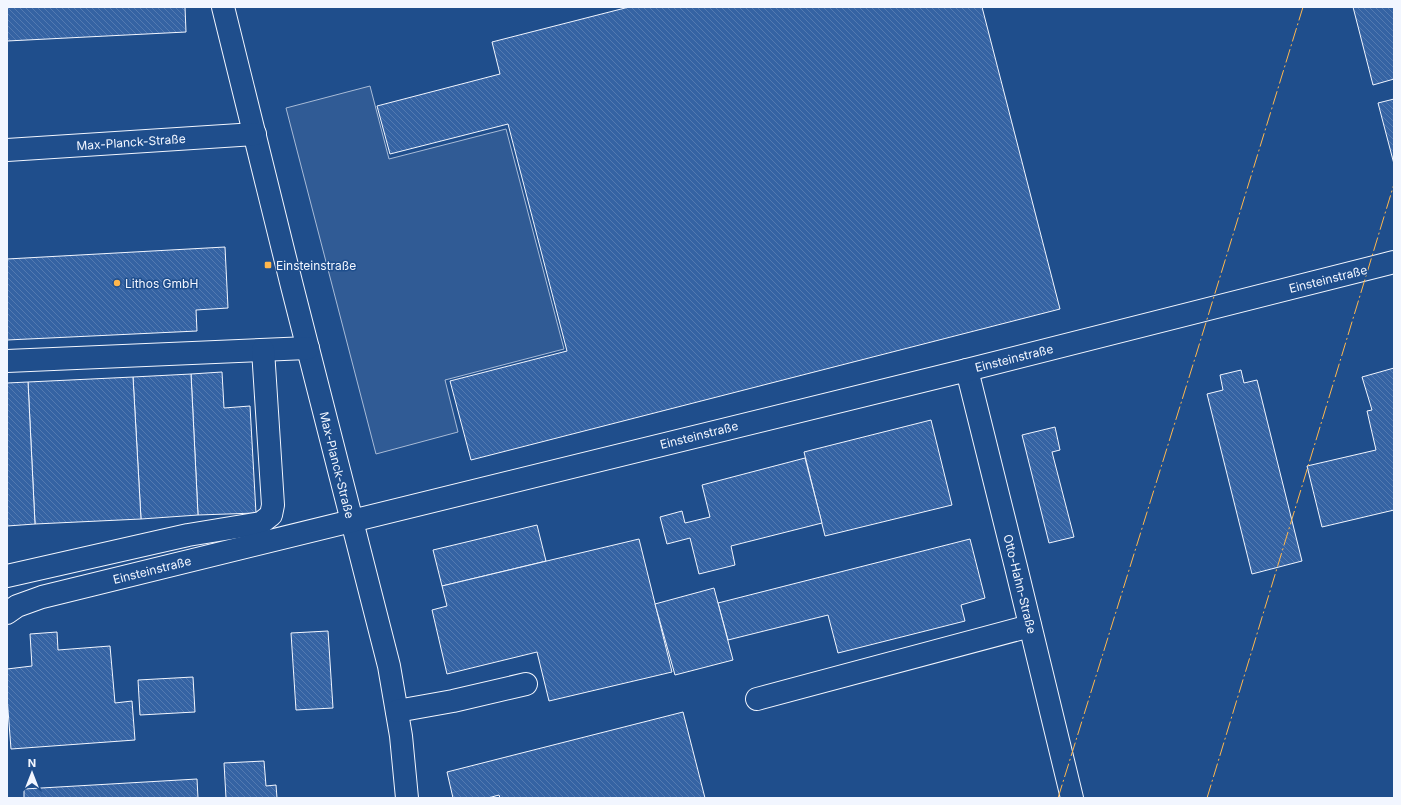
<svg xmlns="http://www.w3.org/2000/svg" width="1401" height="805" viewBox="0 0 1401 805" font-family="Inter,sans-serif">
  <defs>
    <pattern id="building-back-hatch" width="6" height="6" patternUnits="userSpaceOnUse"><rect width="6" height="6" fill="#3563a3"/><path d="M-1 5l2 2M0 0l6 6M5-1l2 2" fill="none" stroke="#537ab1"/></pattern>
  </defs>
  <rect width="100%" height="100%" fill="#1f4e8c"/>
  <polygon fill="#305b95" stroke="#a8bbd7" points="370,86 389,159 506,129 564,349 445,380 458,432 376,454 286,108"/>
  <g fill="url(#building-back-hatch)" stroke="#f2f6ff">
    <polygon points="7,7 185,7 186,32 7,41"/>
    <polygon points="629,7 982,7 1060,309 471,460 450,381 567,351 508,124 390,154 377,106 500,74 492,42"/>
    <polygon points="1353,7 1394,7 1394,79 1373,85"/>
    <polygon points="1394,99 1394,164 1378,103"/>
    <polygon points="225,247 228,308 196,310 197,331 7,340 7,259"/>
    <polygon points="1394,368 1394,510 1322,527 1307,466 1376,450 1367,411 1372,410 1362,377"/>
    <polygon points="1241,370 1244,383 1257,380 1302,561 1252,574 1207,394 1223,390 1220,375"/>
    <polygon points="222,372 224,408 250,406 256,513 198,515 191,374"/>
    <polygon points="191,374 198,515 141,519 133,377"/>
    <polygon points="133,377 141,519 35,524 28,382"/>
    <polygon points="28,382 35,524 7,526 7,383"/>
    <polygon points="931,420 952,505 825,536 804,452"/>
    <polygon points="1055,427 1060,450 1052,452 1074,537 1049,543 1022,435"/>
    <polygon points="805,458 822,523 731,546 735,565 699,574 690,538 667,544 660,517 682,511 685,523 710,517 702,485"/>
    <polygon points="537,525 546,561 442,586 433,550"/>
    <polygon points="639,539 672,672 549,701 537,652 447,674 432,610 447,606 442,586"/>
    <polygon points="970,539 985,598 961,605 965,621 838,653 828,615 728,640 718,603"/>
    <polygon points="714,588 733,660 675,675 655,604"/>
    <polygon points="328,631 333,708 296,710 291,633"/>
    <polygon points="57,632 58,650 110,646 115,703 132,701 135,740 11,749 7,697 7,669 32,666 30,634"/>
    <polygon points="193,677 195,712 140,715 138,680"/>
    <polygon points="683,712 705,798 500,798 499,795 488,798 453,798 447,772"/>
    <polygon points="264,761 266,786 276,785 277,798 226,798 224,763"/>
    <polygon points="197,779 198,798 24,798 24,789"/>
  </g>
  <g fill="none" stroke-linecap="round" stroke-linejoin="round">
    <g stroke="#f2f6ff" stroke-width="24">
      <g id="minor">
        <polyline points="223,7 292,286 389,666 401,736 407,798"/>
        <polyline points="7,150 255,134"/>
        <polyline points="7,361 308,348"/>
        <polyline points="967,370 1016,567 1072,798"/>
        <polyline points="7,576 188,535 261,523 271,515 273,505 263,350"/>
        <polyline points="7,613 17,606 42,597 967,370 1394,262"/>
        <polyline points="757,699 1030,626"/>
        <polyline points="397,711 453,701 526,684"/>
      </g>
    </g>
    <use href="#minor" stroke="#1f4e8c" stroke-width="22"/>
    <g stroke="#ffb74d" stroke-width="1" stroke-dasharray="14 3 2 3" stroke-linecap="butt">
      <polyline points="1058,798 1196,355 1303,7"/>
      <polyline points="1207,798 1394,184"/>
    </g>
  </g>
  <g fill="#ffb74d" stroke="#1f4e8c" stroke-width="1.5">
    <rect x="264" y="261" width="8" height="8" rx="2"/>
    <circle cx="117" cy="283" r="4"/>
  </g>
  <g text-anchor="middle" dominant-baseline="central" stroke-width="3" stroke-linejoin="round" paint-order="stroke">
    <g font-size="12" fill="#f2f6ff" stroke="#1f4e8c">
      <text transform="translate(131 142) rotate(-4)">Max-Planck-Straße</text>
      <text transform="translate(1328 279) rotate(-14)">Einsteinstraße</text>
      <text transform="translate(1014 358) rotate(-14)">Einsteinstraße</text>
      <text transform="translate(699 435) rotate(-14)">Einsteinstraße</text>
      <text transform="translate(337 465) rotate(76)">Max-Planck-Straße</text>
      <text transform="translate(152 570) rotate(-14)">Einsteinstraße</text>
      <text transform="translate(1020 584) rotate(76)">Otto-Hahn-Straße</text>
    </g>
    <g font-size="12" fill="#f2f6ff" stroke="#1f4e8c" text-anchor="start">
      <text x="276" y="265">Einsteinstraße</text>
      <text x="125" y="283">Lithos GmbH</text>
    </g>
  </g>
  <rect width="1401" height="805" fill="none" stroke="#f2f6ff" stroke-width="16"/>
  <g transform="translate(32 773)" stroke="#1f4e8c" stroke-width="3" paint-order="stroke">
  <path d="M0-3L7 15L0 10L-7 15Z" fill="#f2f6ff"/>
  <text y="-6" font-size="11" font-weight="bold" text-anchor="middle" fill="#f2f6ff">N</text>
  </g>
</svg>
